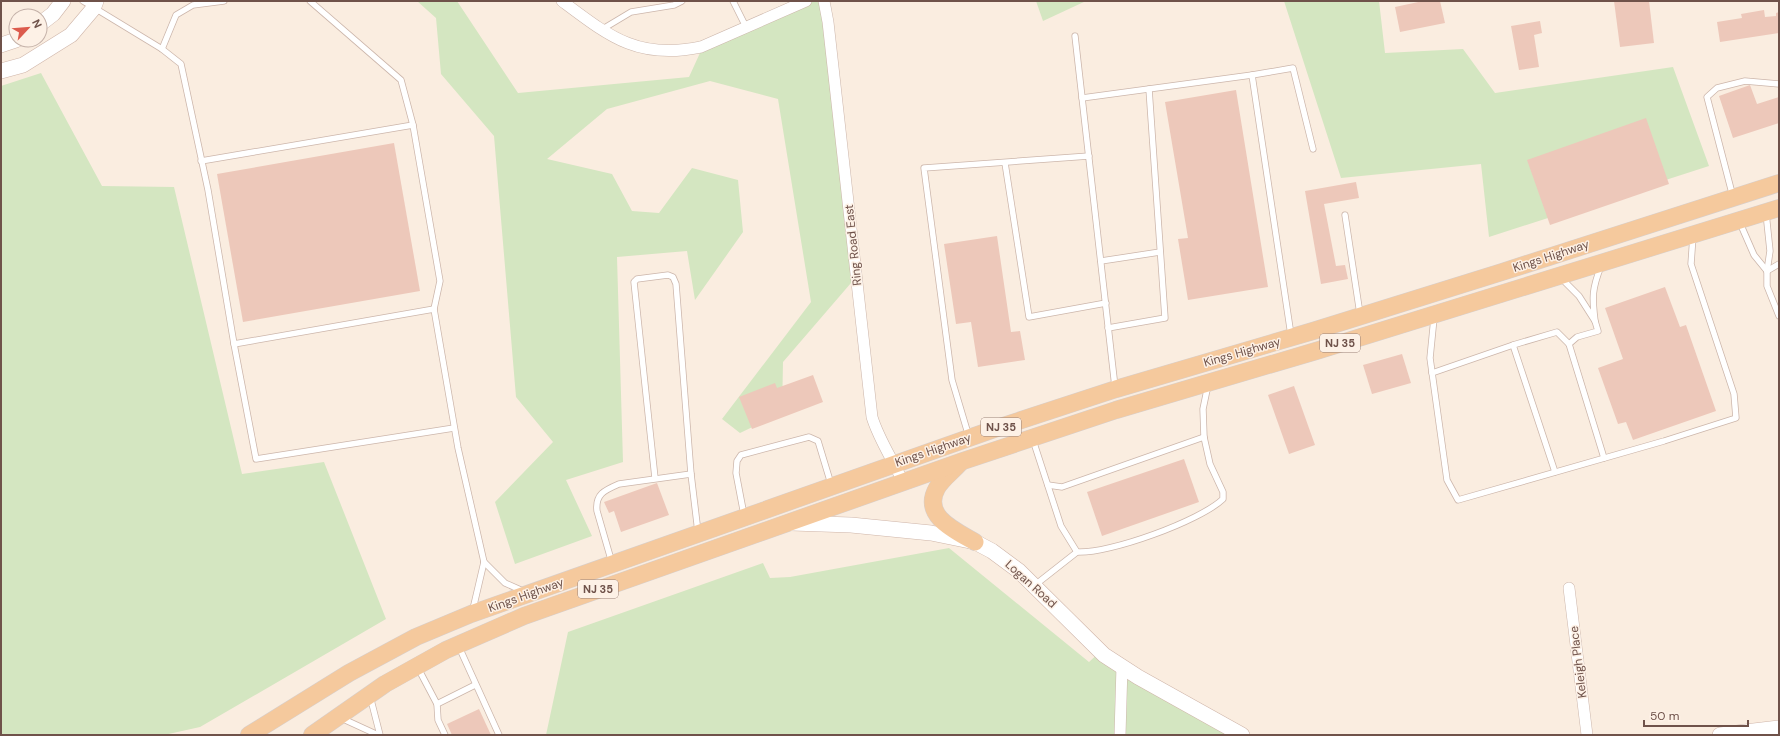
<svg xmlns="http://www.w3.org/2000/svg" width="1780" height="736" viewBox="0 0 1780 736" font-family="'DM Sans',sans-serif">
  <rect width="100%" height="100%" fill="#faede0"/>
  <g fill="#d4e6c1">
    <polygon points="417,1 457,1 518,93 689,77 705,42 798,1 826,1 857,276 783,362 782,413 740,433 722,419 811,302 778,99 710,81 607,109 547,159 612,174 632,211 659,213 692,168 738,180 743,232 695,300 687,251 617,257 623,462 566,480 592,536 515,564 495,502 553,442 516,397 494,136 441,74 436,18"/>
    <polygon points="1036,1 1086,1 1043,21"/>
    <polygon points="1284,1 1379,1 1385,53 1463,49 1495,93 1673,67 1709,166 1489,237 1481,164 1341,178"/>
    <polygon points="41,73 102,186 174,187 242,474 324,462 386,619 200,727 164,735 1,735 1,86"/>
    <polygon points="949,548 1089,662 1101,651 1233,735 546,735 568,632 763,563 770,578 790,577"/>
  </g>
  <g fill="#edc8ba">
    <polygon points="1423,1 1440,1 1445,23 1400,32 1395,7"/>
    <polygon points="1614,1 1649,1 1654,43 1620,47"/>
    <polygon points="1764,10 1765,17 1776,16 1776,13 1779,12 1779,33 1720,42 1717,22 1742,18 1741,14"/>
    <polygon points="1540,21 1542,33 1534,35 1539,67 1519,70 1511,26"/>
    <polygon points="1750,85 1757,104 1779,97 1779,123 1733,138 1719,96"/>
    <polygon points="1236,90 1268,287 1188,300 1178,239 1188,238 1165,102"/>
    <polygon points="1646,118 1669,184 1550,225 1527,160"/>
    <polygon points="394,143 420,291 243,322 217,174"/>
    <polygon points="1356,182 1359,198 1324,204 1336,266 1345,265 1348,279 1321,284 1305,191"/>
    <polygon points="997,236 1011,332 1020,331 1025,360 978,367 971,322 956,324 944,244"/>
    <polygon points="1665,287 1680,327 1686,325 1716,411 1633,440 1626,422 1618,424 1598,368 1623,359 1605,308"/>
    <polygon points="1402,354 1411,383 1372,394 1363,365"/>
    <polygon points="813,375 823,402 752,429 739,397 775,383 777,388"/>
    <polygon points="1294,386 1315,445 1289,454 1268,395"/>
    <polygon points="1184,459 1199,502 1102,536 1087,492"/>
    <polygon points="657,483 669,515 621,532 614,511 609,513 604,502"/>
    <polygon points="479,709 491,735 452,735 447,724"/>
  </g>
  <g fill="none" stroke-linecap="round" stroke-linejoin="round">
    <g stroke="#ccb6ab" stroke-width="7">
      <g id="lane">
        <polyline points="83,1 162,49 181,64 208,190 234,344 434,309 458,448 484,562 473,609"/>
        <polyline points="310,1 401,80 413,125"/>
        <polyline points="733,1 746,27"/>
        <polyline points="601,30 631,12 674,5 682,1"/>
        <polyline points="1075,36 1115,387"/>
        <polyline points="162,49 176,15 193,5 224,1"/>
        <polyline points="1252,75 1293,68 1313,149"/>
        <polyline points="1082,98 1252,75 1291,335"/>
        <polyline points="201,161 413,125 440,281 434,309"/>
        <polyline points="1005,163 1029,317 1106,303"/>
        <polyline points="1733,197 1707,97 1717,88 1745,81 1779,84"/>
        <polyline points="1766,213 1770,251 1767,271 1767,286 1779,316"/>
        <polyline points="1345,215 1360,314"/>
        <polyline points="1740,223 1754,255 1767,271"/>
        <polyline points="1101,261 1160,252"/>
        <polyline points="1767,271 1779,264"/>
        <path d="M 1560,277 L 1579,296 L 1595,321 C 1592,297 1592,289 1601,266"/>
        <polyline points="1434,318 1430,358 1447,480 1458,500 1664,441 1736,418 1734,394 1691,264 1693,236"/>
        <polyline points="1595,321 1598,331 1577,337 1569,344 1604,458"/>
        <polyline points="1108,328 1165,318 1149,89"/>
        <polyline points="234,344 256,459 454,428"/>
        <polyline points="1432,373 1513,345"/>
        <polyline points="969,437 952,380 924,168 1089,156"/>
        <path d="M 1033,440 L 1061,526 L 1077,552 C 1109,554 1200,521 1223,499 L 1223,492 L 1210,464 L 1204,437 L 1203,409 L 1208,385"/>
        <polyline points="1555,472 1513,345 1557,332 1569,344"/>
        <polyline points="655,478 634,282 637,279 668,275 673,277 676,284 691,474 698,532"/>
        <polyline points="1048,485 1062,487 1204,437"/>
        <polyline points="744,515 736,473 737,461 741,455 809,437 818,441 831,484"/>
        <polyline points="484,562 505,583 523,591"/>
        <path d="M 612,563 L 597,511 C 595,494 605,490 619,484 L 691,474"/>
        <polyline points="1035,585 1077,552"/>
        <polyline points="459,647 499,735"/>
        <polyline points="418,668 437,704 438,720 445,735"/>
        <polyline points="370,696 380,735"/>
        <polyline points="437,704 475,685"/>
        <polyline points="341,718 378,735"/>
      </g>
    </g>
    <g stroke="#ccb6ab" stroke-width="12">
      <g id="street">
        <path d="M 562,1 C 610,37 638,60 701,47 L 806,1"/>
        <path d="M 824,1 L 828,22 L 872,417 C 879,440 893,460 903,482"/>
        <polyline points="1569,588 1587,735"/>
        <polyline points="1120,735 1122,666"/>
      </g>
    </g>
    <g stroke="#cfb5a9" stroke-width="16">
      <g id="secondary">
        <polyline points="40,24 53,14 63,1"/>
        <polyline points="1,45 16,40"/>
        <polyline points="1,71 23,65 71,35 93,9 96,1"/>
        <polyline points="792,523 851,525 931,533 975,542 992,551 1019,571 1104,655 1138,677 1242,735"/>
        <polyline points="1720,735 1779,728"/>
      </g>
    </g>
    <g stroke="#d7cfcc" stroke-width="18">
      <g id="primary">
        <path d="M 960,463 C 953,471 942,479 937,488 C 921,516 956,531 975,542"/>
        <polyline points="249,735 349,673 416,637 471,614 1000,427 1116,389 1313,331 1502,272 1779,183"/>
        <polyline points="312,735 385,684 446,650 524,616 963,461 1116,410 1316,351 1779,208"/>
      </g>
    </g>
    <use href="#lane" stroke="#fff" stroke-width="5.5"/>
    <use href="#street" stroke="#fff" stroke-width="11"/>
    <use href="#secondary" stroke="#fff" stroke-width="15"/>
    <use href="#primary" stroke="#f5c99d" stroke-width="17"/>
  </g>
  <g text-anchor="middle" dominant-baseline="central" stroke-width="3" stroke-linejoin="round" paint-order="stroke">
    <g fill="#fdf1e6" stroke="#9a8279" stroke-width="1">
      <rect x="1320" y="334" width="40" height="18" rx="3"/>
      <rect x="981" y="418" width="40" height="18" rx="3"/>
      <rect x="578" y="580" width="40" height="18" rx="3"/>
    </g>
    <g font-size="11" font-weight="bold" fill="#6f524a">
      <text x="1340" y="343">NJ 35</text>
      <text x="1001" y="427">NJ 35</text>
      <text x="598" y="589">NJ 35</text>
    </g>
    <g font-size="12" fill="#6f524a" stroke="#fdf1e6">
      <text transform="translate(853 245) rotate(-96)">Ring Road East</text>
      <text transform="translate(1551 256) rotate(-18)">Kings Highway</text>
      <text transform="translate(1242 352) rotate(-16)">Kings Highway</text>
      <text transform="translate(933 450) rotate(-19)">Kings Highway</text>
      <text transform="translate(1031 584) rotate(42)">Logan Road</text>
      <text transform="translate(526 595) rotate(-20)">Kings Highway</text>
      <text transform="translate(1578 662) rotate(-97)">Keleigh Place</text>
    </g>
  </g>
  <rect width="1780" height="736" fill="none" stroke="#6f524a" stroke-width="4"/>
  <g transform="translate(28 28) rotate(64)"><circle r="19" fill="#fdf1e6" stroke="#c4b1a8"/>
  <path d="M0-3L7 15L0 10L-7 15Z" fill="#dc5b4d"/>
  <text y="-6" font-size="11" font-weight="bold" text-anchor="middle" fill="#6f524a">N</text>
  </g>
  <path d="M1644 720v6h104v-6" fill="none" stroke="#6f524a" stroke-width="2"/>
  <text x="1650" y="720" font-size="12" fill="#6f524a" stroke="#fdf1e6" stroke-width="3" paint-order="stroke">50 m</text>
</svg>
